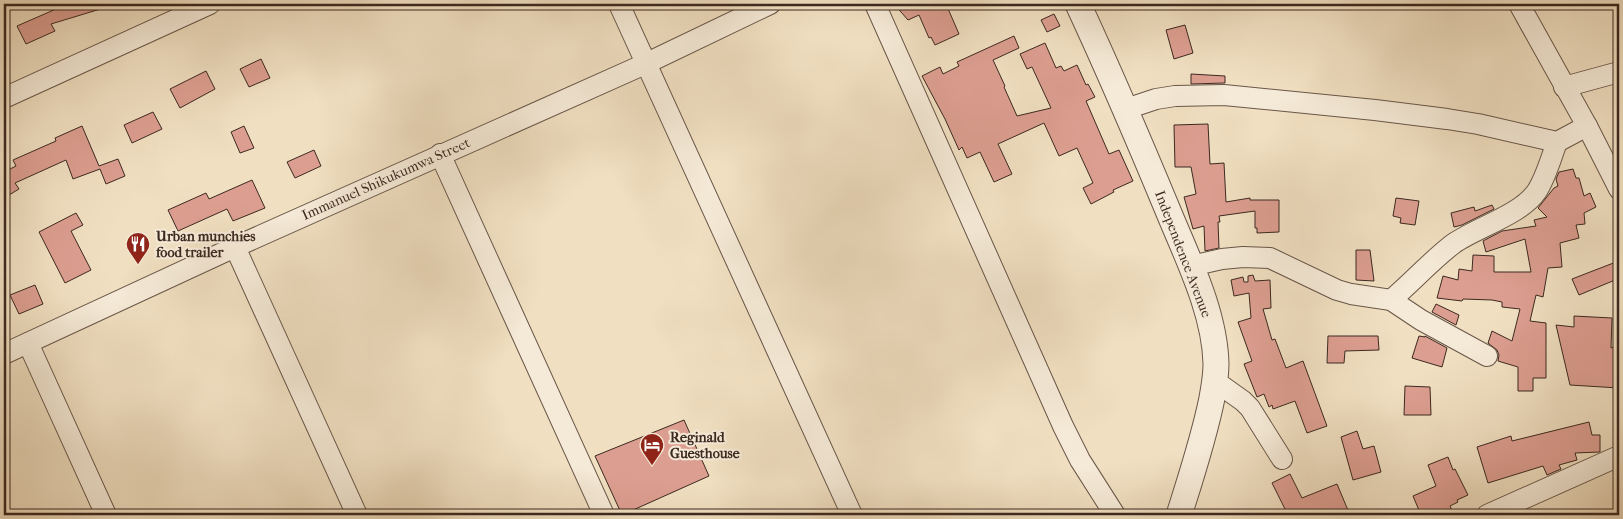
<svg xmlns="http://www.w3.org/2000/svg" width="1623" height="519" viewBox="0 0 1623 519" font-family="'IM FELL French Canon',serif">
  <rect width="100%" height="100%" fill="#f0dfc1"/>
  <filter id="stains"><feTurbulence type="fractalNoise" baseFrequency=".004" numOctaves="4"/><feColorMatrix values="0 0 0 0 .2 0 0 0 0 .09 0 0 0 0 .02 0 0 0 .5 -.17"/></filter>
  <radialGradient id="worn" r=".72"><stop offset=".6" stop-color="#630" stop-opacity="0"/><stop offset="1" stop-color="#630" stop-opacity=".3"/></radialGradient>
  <g fill="#dc9e90" stroke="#3c2920">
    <polygon points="54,4 106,4 107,7 51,24 55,31 26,44 17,26 56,9"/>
    <polygon points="894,4 946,4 959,34 935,45 931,37 929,38 919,15 908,20"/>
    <polygon points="1054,14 1060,26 1047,32 1041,20"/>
    <polygon points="1185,25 1193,53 1174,59 1166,30"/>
    <polygon points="1014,36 1019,48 993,60 1005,86 1004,87 1017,116 1051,108 1032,67 1027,69 1020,54 1045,43 1056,68 1061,66 1064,71 1077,65 1086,85 1088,84 1095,97 1086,101 1109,154 1119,150 1133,181 1113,190 1114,192 1091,204 1083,188 1093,183 1077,148 1059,156 1044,123 998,144 1012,174 994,182 980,152 967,158 962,147 959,150 945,119 922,76 940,67 943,74 959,66 957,62"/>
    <polygon points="261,59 270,78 249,87 240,69"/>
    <polygon points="206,71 215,89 180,108 170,89"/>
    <polygon points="1191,74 1225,76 1225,83 1191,84"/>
    <polygon points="153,112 162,129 132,143 124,125"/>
    <polygon points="1208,124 1210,164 1224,163 1226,202 1250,198 1250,200 1279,200 1279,232 1257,233 1257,228 1255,228 1255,211 1219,216 1220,222 1218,222 1219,248 1205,251 1204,226 1193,229 1184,197 1196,194 1191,167 1175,167 1174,125"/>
    <polygon points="82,126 99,166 118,159 125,176 106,184 100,169 73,179 66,160 15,183 19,189 4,198 4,162 8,170 16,166 13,160 56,141 55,138"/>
    <polygon points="244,126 254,148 240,153 231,132"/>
    <polygon points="314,150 321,166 295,178 287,162"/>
    <polygon points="1573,169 1576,178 1579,178 1584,196 1590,193 1596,207 1584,213 1585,224 1576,225 1579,238 1560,243 1562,267 1548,268 1543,297 1536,295 1530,321 1546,323 1546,378 1533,378 1533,391 1518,391 1518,367 1498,361 1499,355 1497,350 1488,343 1492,331 1512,341 1520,309 1502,307 1502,302 1492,300 1463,299 1462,301 1437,298 1443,276 1458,280 1459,269 1472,271 1473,255 1494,256 1494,272 1531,272 1525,239 1486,252 1483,241 1502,231 1536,226 1534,220 1547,217 1538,208 1554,188 1558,186 1556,179 1559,172"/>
    <polygon points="252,180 265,208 233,221 227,209 178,231 168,210 206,193 209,199"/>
    <polygon points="1396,198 1419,201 1415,225 1400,223 1401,218 1393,216"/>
    <polygon points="1492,205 1494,209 1462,225 1454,227 1451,213 1474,207 1475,211"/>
    <polygon points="76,213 83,225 71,231 91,270 65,283 39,232"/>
    <polygon points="1356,250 1370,250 1374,281 1356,280"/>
    <polygon points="1616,262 1615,280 1579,295 1572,279"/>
    <polygon points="1253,275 1255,281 1270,280 1271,308 1263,309 1272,340 1275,339 1286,368 1303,361 1327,426 1307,433 1295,401 1273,409 1272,405 1269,407 1264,394 1257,397 1244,364 1252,361 1238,322 1251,318 1249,293 1234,296 1231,280 1243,277 1244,282 1248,282 1248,276"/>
    <polygon points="35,285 43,304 19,314 10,295"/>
    <polygon points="1436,304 1459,315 1456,325 1432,312"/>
    <polygon points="1574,316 1612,318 1611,348 1619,344 1619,388 1570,385 1556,325 1574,327"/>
    <polygon points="1328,336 1378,336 1379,350 1345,351 1344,363 1327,363"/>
    <polygon points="1419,336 1425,337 1425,336 1447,348 1442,367 1412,358"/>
    <polygon points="1405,386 1430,387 1431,415 1404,415"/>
    <polygon points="684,420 709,476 622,515 595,456"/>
    <polygon points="1589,422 1592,435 1600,435 1600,452 1575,453 1577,460 1559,465 1561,469 1547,475 1543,466 1488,483 1477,447 1511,436 1512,441"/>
    <polygon points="1357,431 1363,449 1374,446 1381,472 1353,480 1341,437"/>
    <polygon points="1448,457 1453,470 1455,469 1468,495 1457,500 1458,502 1450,506 1454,515 1421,515 1413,496 1436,486 1428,465"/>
    <polygon points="1290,474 1302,498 1337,484 1350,515 1288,515 1272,483"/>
  </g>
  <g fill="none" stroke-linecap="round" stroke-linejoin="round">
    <g stroke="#695648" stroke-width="22">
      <g id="minor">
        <polyline points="619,4 852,515"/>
        <polyline points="875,4 1063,426 1080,460 1115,515"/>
        <polyline points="1519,4 1587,126 1619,189"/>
        <polyline points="1564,87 1619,72"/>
        <polyline points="4,98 210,4"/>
        <polyline points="1126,109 1156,99 1175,96 1224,95 1375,110 1447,119 1478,124 1557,142 1587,126"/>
        <polyline points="440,154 604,515"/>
        <polyline points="235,247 357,515"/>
        <polyline points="1191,266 1222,259 1243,257 1270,258 1337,290 1351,294 1391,300 1421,320 1487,356"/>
        <path d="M 1391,300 C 1412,282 1431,261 1453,244 C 1477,227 1521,215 1537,191 C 1546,177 1551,158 1557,142"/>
        <polyline points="28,343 106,515"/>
        <polyline points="4,354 235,247 645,64 770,4"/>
        <polyline points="1215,381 1243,401 1250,408 1282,459"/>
        <polyline points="1487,515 1619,456"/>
      </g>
    </g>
    <g stroke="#695648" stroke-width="27">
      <path id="tertiary" d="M 1078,4 C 1110,73 1140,143 1169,213 C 1188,259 1215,313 1216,364 C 1216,376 1214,387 1212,398 C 1204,438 1191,477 1179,515"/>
    </g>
    <use href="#minor" stroke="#f5ead7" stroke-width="20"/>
    <use href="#tertiary" stroke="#f5ead7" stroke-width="25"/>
  </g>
  <defs>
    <g id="restaurant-pin" transform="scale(1.25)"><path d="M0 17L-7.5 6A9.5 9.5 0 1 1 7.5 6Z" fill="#8f2418" stroke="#f5ead7"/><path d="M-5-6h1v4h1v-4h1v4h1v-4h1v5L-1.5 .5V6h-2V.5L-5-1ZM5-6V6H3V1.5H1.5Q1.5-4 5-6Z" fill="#fff"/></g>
    <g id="hotel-pin" transform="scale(1.25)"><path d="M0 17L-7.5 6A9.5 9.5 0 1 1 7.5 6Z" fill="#8f2418" stroke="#f5ead7"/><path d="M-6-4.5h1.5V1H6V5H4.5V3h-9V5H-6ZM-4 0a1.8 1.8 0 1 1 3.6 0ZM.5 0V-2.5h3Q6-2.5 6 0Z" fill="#fff"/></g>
  </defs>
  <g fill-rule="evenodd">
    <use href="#restaurant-pin" x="138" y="244"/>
    <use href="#hotel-pin" x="652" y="445"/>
  </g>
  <g text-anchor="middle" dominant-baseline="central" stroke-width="4" stroke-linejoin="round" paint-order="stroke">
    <g font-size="14" fill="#3c2920" stroke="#f5ead7">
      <text transform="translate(386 179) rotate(-24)">Immanuel Shikukumwa Street</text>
      <text transform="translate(1183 254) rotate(69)">Independence Avenue</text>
    </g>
    <g font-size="14" font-weight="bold" fill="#3c2920" stroke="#f5ead7" text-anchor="start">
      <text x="156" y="236">Urban munchies<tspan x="156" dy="16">food trailer</tspan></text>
      <text x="670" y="437">Reginald<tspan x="670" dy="16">Guesthouse</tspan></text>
    </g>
  </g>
  <rect width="1623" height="519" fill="none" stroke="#f0dfc1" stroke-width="20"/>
  <rect x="5" y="5" width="1613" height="509" fill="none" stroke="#3c2920" stroke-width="2.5"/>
  <rect x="10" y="10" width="1603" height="499" fill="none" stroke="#3c2920"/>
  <rect width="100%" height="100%" filter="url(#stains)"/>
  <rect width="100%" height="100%" fill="url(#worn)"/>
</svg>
